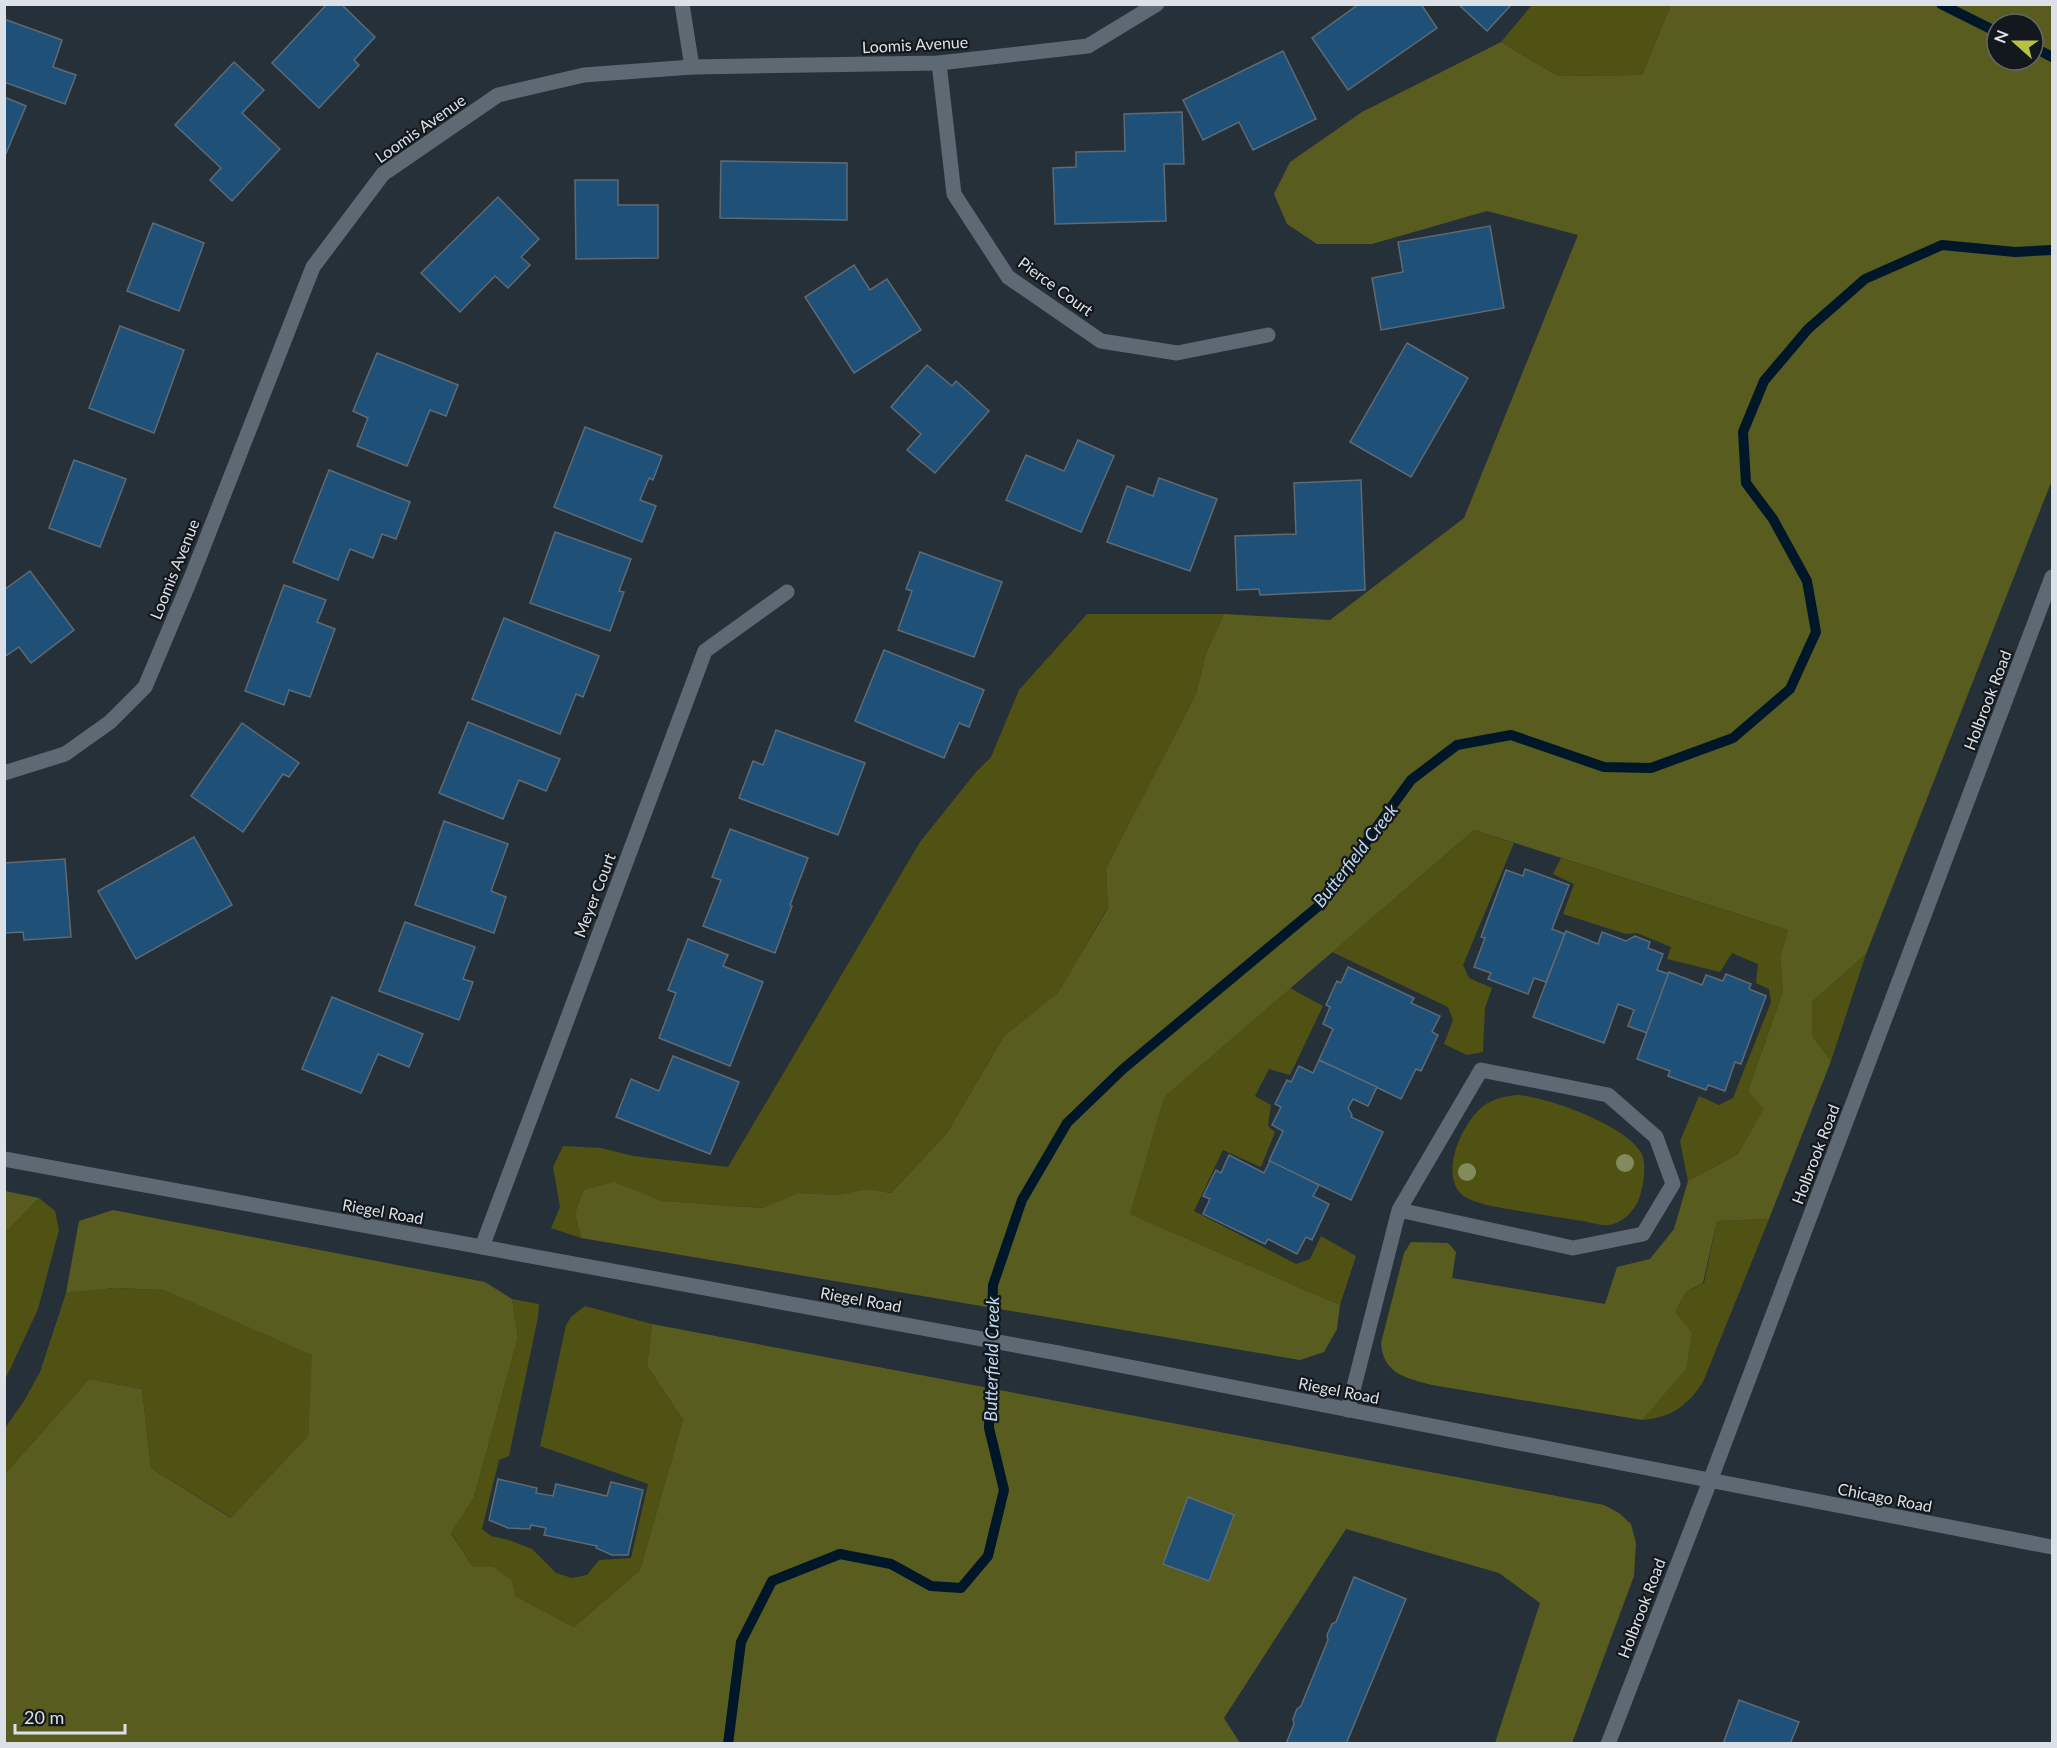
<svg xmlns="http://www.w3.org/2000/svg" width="2057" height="1748" viewBox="0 0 2057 1748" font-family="Lato,sans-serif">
  <rect width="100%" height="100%" fill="#263039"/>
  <g fill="#4f5213">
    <polygon points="1532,5 1671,5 1642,75 1558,76 1501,42"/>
    <polygon points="1087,614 1224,614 1206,653 1196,694 1106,868 1108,907 1058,994 1004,1036 947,1133 891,1193 867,1189 836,1195 798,1193 764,1208 663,1201 614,1183 575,1214 581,1238 551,1228 560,1207 553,1167 563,1146 601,1148 633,1156 728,1167 920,842 976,772 991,757 1019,690"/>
    <polygon points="1474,830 1514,843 1463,965 1469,978 1492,988 1485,1008 1483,1052 1467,1055 1444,1044 1453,1020 1448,1007 1332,952"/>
    <polygon points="1561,858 1788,930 1780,957 1783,991 1748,1091 1765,1109 1738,1154 1688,1181 1680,1141 1699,1096 1719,1105 1733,1098 1771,1002 1769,989 1756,983 1758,964 1732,953 1720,972 1667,959 1671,947 1637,933 1626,934 1563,914 1574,884 1553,874"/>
    <polygon points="1866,954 1831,1061 1812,1036 1812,1002"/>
    <polygon points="1290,988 1323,1006 1290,1075 1269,1069 1255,1096 1271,1105 1268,1126 1275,1132 1261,1167 1223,1150 1194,1211 1296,1264 1310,1259 1321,1236 1356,1256 1340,1305 1130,1214 1163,1097"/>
    <path d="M 1516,1095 C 1546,1096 1628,1126 1642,1154 C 1647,1166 1643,1187 1639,1199 C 1634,1211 1623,1223 1609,1225 C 1601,1226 1590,1222 1582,1221 C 1550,1216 1518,1211 1486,1205 C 1478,1202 1468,1200 1461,1194 C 1440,1172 1462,1124 1482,1107 C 1492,1099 1503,1097 1516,1095 Z"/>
    <polygon points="39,1198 55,1211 59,1230 38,1309 5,1380 5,1233"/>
    <path d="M 1769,1219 L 1703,1382 C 1688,1406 1670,1418 1642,1420 L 1657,1401 L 1675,1312 L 1687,1291 L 1704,1283 L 1717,1221 Z"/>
    <polygon points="116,1288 163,1290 313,1355 308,1436 232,1518 151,1468 142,1389 89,1379 5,1474 5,1428 24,1401 40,1372 66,1293"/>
    <polygon points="512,1299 539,1304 538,1317 509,1456 499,1460 482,1529 491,1536 509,1540 532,1549 556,1573 572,1578 587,1575 599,1560 631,1558 648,1484 540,1446 566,1325 571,1317 585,1306 652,1324 647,1366 683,1420 640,1570 574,1627 515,1596 473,1567 451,1532 474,1497 518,1337"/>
  </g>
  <g fill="#595c1f" fill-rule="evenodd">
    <path d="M 1671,5 L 2052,5 L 2052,480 L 1866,954 L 1812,1002 L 1812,1036 L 1831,1061 L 1769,1219 L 1717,1221 L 1703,1283 L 1687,1291 L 1675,1312 L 1692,1333 L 1686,1369 L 1642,1420 L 1432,1385 C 1406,1378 1383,1374 1381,1343 L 1404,1253 L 1411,1242 L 1448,1243 L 1456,1252 L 1452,1278 L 1605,1304 L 1617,1267 L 1650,1259 L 1674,1229 L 1688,1181 L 1738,1154 L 1764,1109 L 1748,1091 L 1783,991 L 1780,957 L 1788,930 L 1474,830 L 1164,1097 L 1130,1214 L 1340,1305 L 1337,1329 L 1324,1352 L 1300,1360 L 581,1238 L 575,1214 L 584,1190 L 614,1182 L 663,1201 L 763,1208 L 798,1193 L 836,1195 L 867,1189 L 891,1193 L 947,1133 L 1004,1036 L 1058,993 L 1108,908 L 1106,868 L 1196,694 L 1206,653 L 1224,614 L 1330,620 L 1464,518 L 1578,235 L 1487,211 L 1372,244 L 1317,244 L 1287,224 L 1274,194 L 1290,162 L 1362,112 L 1501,42 L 1558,76 L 1642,75 ZM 1997,24 L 2033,24 L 2033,60 L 1997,60 Z"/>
    <polygon points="5,1191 39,1198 5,1233 4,1191"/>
    <polygon points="113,1210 485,1282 512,1299 518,1337 474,1497 451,1533 473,1567 493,1567 512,1581 515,1596 574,1627 640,1570 683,1420 647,1366 652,1324 1604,1505 1619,1513 1631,1524 1636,1543 1634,1576 1572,1743 1495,1743 1540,1603 1499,1573 1346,1529 1224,1718 1240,1743 5,1744 5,1474 89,1379 142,1389 151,1468 231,1518 308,1436 312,1355 163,1290 116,1288 66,1293 79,1221"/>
  </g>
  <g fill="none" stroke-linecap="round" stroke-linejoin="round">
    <g stroke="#001629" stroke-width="10">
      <polyline points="1941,4 1997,32"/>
      <polyline points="2033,47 2052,57"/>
      <polyline points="728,1744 741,1642 772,1581 840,1554 891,1564 931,1586 961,1588 988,1556 1004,1490 989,1428 993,1285 1022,1200 1067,1123 1123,1069 1321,904 1411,780 1457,745 1511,735 1604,767 1651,768 1733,738 1790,689 1816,632 1807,581 1773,519 1746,483 1743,432 1764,381 1808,329 1865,279 1942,245 2015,252 2052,250"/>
    </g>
  </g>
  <g fill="#1f5077" stroke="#5e6a74" stroke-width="1.5">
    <polygon points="327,4 341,4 375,37 354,60 359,65 319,108 272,63"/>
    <polygon points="1359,4 1421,4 1437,28 1348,90 1312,38"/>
    <polygon points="1458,4 1512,4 1487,31"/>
    <polygon points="4,19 62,40 53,67 76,75 65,104 4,82"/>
    <polygon points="1283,51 1316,119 1253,150 1239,122 1203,140 1183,100"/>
    <polygon points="234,62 264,90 242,113 280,149 232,201 210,180 221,168 175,125"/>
    <polygon points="4,97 26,106 4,158"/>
    <polygon points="1182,112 1184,164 1164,164 1166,221 1055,224 1053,168 1076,167 1076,152 1125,151 1124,114"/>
    <polygon points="721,161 847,163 847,220 720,218"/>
    <polygon points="575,180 618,180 618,205 658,205 658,258 576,259"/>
    <polygon points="498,197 539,239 521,257 530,265 508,288 495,276 460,312 421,273"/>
    <polygon points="153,223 204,243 179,311 127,291"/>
    <polygon points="1490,226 1504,308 1381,330 1372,278 1403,272 1398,242"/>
    <polygon points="854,265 870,290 887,279 921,330 854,373 805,297"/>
    <polygon points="120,326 184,350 154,433 89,408"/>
    <polygon points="1407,343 1468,378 1411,477 1350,442"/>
    <polygon points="377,353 458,385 446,416 430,410 407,466 357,446 368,418 353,411"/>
    <polygon points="927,365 952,386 956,381 989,411 935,473 907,450 921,434 891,407"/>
    <polygon points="585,427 662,456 653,480 649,478 640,500 656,506 642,542 554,507"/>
    <polygon points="1078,440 1114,456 1081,532 1006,500 1026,455 1064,471"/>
    <polygon points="74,460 126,479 100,547 49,528"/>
    <polygon points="329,470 410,502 396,539 382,534 373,558 350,549 338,580 293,562"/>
    <polygon points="1159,478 1217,499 1190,571 1107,542 1127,486 1153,496"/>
    <polygon points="1361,480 1365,590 1260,595 1259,589 1237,590 1235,536 1296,534 1294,483"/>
    <polygon points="555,532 631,559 619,591 624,592 610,631 530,603"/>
    <polygon points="920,552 1002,582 974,657 898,630 912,591 906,589"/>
    <polygon points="30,571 74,630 31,663 19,647 4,657 4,590"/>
    <polygon points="284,585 326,600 317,622 335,629 310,697 289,690 284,705 245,691"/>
    <polygon points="504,618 599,656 583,697 576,694 560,734 472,699"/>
    <polygon points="884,650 984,690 969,727 959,723 944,758 855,721"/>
    <polygon points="468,722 560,759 546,791 519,780 503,819 439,793"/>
    <polygon points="242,723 299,763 289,777 283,774 243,832 191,796"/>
    <polygon points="776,730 865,763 838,835 739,798 753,761 763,765"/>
    <polygon points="444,821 508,844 491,891 506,897 494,933 415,905"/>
    <polygon points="730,829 808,858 790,905 792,906 775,953 703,926 721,880 712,877"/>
    <polygon points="194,837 232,905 136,959 98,891"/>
    <polygon points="65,859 71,937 24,940 23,932 4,933 4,863"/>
    <polygon points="1525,869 1569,885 1552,929 1565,934 1546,982 1534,978 1528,994 1488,979 1491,973 1474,967 1485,938 1481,937 1506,870 1523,876"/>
    <polygon points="405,922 475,947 463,979 473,982 459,1020 379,991"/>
    <polygon points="1566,931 1598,944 1602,932 1626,941 1635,936 1650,942 1648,948 1663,954 1657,970 1669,974 1647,1033 1628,1026 1634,1010 1618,1004 1604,1043 1533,1017"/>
    <polygon points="688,939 728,955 723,966 763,982 730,1066 659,1038 676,993 668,990"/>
    <polygon points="1348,967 1414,998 1411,1003 1440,1016 1432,1032 1438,1035 1421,1071 1416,1069 1401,1099 1319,1060 1333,1029 1323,1024 1330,1007 1326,1005 1337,981 1341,983"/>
    <polygon points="1669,972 1702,985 1706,975 1723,981 1726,974 1751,984 1749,989 1766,996 1741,1064 1735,1062 1725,1091 1708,1085 1706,1090 1668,1076 1670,1071 1637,1059"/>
    <polygon points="332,997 423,1034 409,1067 378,1054 361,1093 302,1069"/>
    <polygon points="673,1056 739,1082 710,1154 616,1117 631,1079 659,1091"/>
    <polygon points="1319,1060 1377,1087 1368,1106 1353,1099 1348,1108 1352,1115 1351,1117 1383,1132 1351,1200 1269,1161 1283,1131 1272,1125 1281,1107 1275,1104 1287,1080 1291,1082 1299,1066 1313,1073"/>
    <polygon points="1229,1155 1264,1173 1270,1161 1319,1185 1313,1196 1329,1204 1312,1240 1306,1237 1297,1254 1268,1239 1265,1244 1203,1214 1210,1199 1203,1196 1216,1170 1221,1173"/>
    <polygon points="498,1479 537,1488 536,1493 553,1496 556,1484 607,1496 611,1482 643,1490 628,1555 612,1555 596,1548 597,1546 544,1535 546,1528 531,1525 530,1529 508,1528 489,1520"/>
    <polygon points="1188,1497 1234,1515 1209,1581 1163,1564"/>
    <polygon points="1354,1577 1406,1599 1346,1744 1286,1744 1294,1724 1293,1719 1297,1709 1301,1706 1328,1640 1327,1635 1332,1624 1336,1622"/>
    <polygon points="1739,1700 1799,1722 1790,1744 1723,1744"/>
  </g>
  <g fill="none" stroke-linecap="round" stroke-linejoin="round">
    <polyline stroke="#5e6973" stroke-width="15" points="1348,1410 1399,1210 1481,1070 1608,1095 1656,1137 1673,1184 1643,1234 1573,1248 1399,1210"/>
    <g stroke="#5e6973" stroke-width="15">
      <polyline points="682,4 692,67"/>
      <polyline points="939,63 954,194 1008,277 1101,341 1177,353 1268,335"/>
      <polyline points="4,773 65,754 110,722 145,687 191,578 313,267 383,174 498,95 584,75 692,67 939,63 1088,46 1157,4"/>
      <polyline points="482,1247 705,651 787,592"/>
      <polyline points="1608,1744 1710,1481 2052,577"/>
    </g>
    <polyline stroke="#5e6973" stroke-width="15" points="4,1159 1058,1353 2052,1547"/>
  </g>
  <g fill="#838b5e">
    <circle cx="1625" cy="1163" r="9"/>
    <circle cx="1467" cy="1172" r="9"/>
  </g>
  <g text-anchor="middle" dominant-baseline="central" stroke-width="4.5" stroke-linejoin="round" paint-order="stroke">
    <g font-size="16" fill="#dbe1e7" stroke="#13181c">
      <text transform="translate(915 44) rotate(-3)">Loomis Avenue</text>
      <text transform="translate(420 128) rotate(-35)">Loomis Avenue</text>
      <text transform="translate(1056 286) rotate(36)">Pierce Court</text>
      <text transform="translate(174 569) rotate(-68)">Loomis Avenue</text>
      <text transform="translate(1987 700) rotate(-69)">Holbrook Road</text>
      <text transform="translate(594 895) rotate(-69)">Meyer Court</text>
      <text transform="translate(1815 1154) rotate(-69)">Holbrook Road</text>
      <text transform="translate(383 1211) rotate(10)">Riegel Road</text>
      <text transform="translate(861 1299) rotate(10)">Riegel Road</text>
      <text transform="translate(1339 1390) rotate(11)">Riegel Road</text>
      <text transform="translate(1885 1497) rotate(11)">Chicago Road</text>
      <text transform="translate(1641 1608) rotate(-69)">Holbrook Road</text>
    </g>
    <g font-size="18" font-style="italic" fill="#bed9f2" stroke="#13181c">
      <text transform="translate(1355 855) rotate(-52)">Butterfield Creek</text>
      <text transform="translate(991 1359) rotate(-89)">Butterfield Creek</text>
    </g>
  </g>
  <rect width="2057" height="1748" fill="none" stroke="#dbe1e7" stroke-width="12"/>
  <g transform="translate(2015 42) rotate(291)"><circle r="28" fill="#13181c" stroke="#63686d" stroke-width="1.5"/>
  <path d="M0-4.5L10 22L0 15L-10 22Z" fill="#b9c046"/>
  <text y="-9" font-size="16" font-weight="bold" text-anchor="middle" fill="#dbe1e7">N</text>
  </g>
  <path d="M15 1724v9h110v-9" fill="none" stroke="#dbe1e7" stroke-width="3"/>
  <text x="24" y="1724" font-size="18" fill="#dbe1e7" stroke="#13181c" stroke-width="4.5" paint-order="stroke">20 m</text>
</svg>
